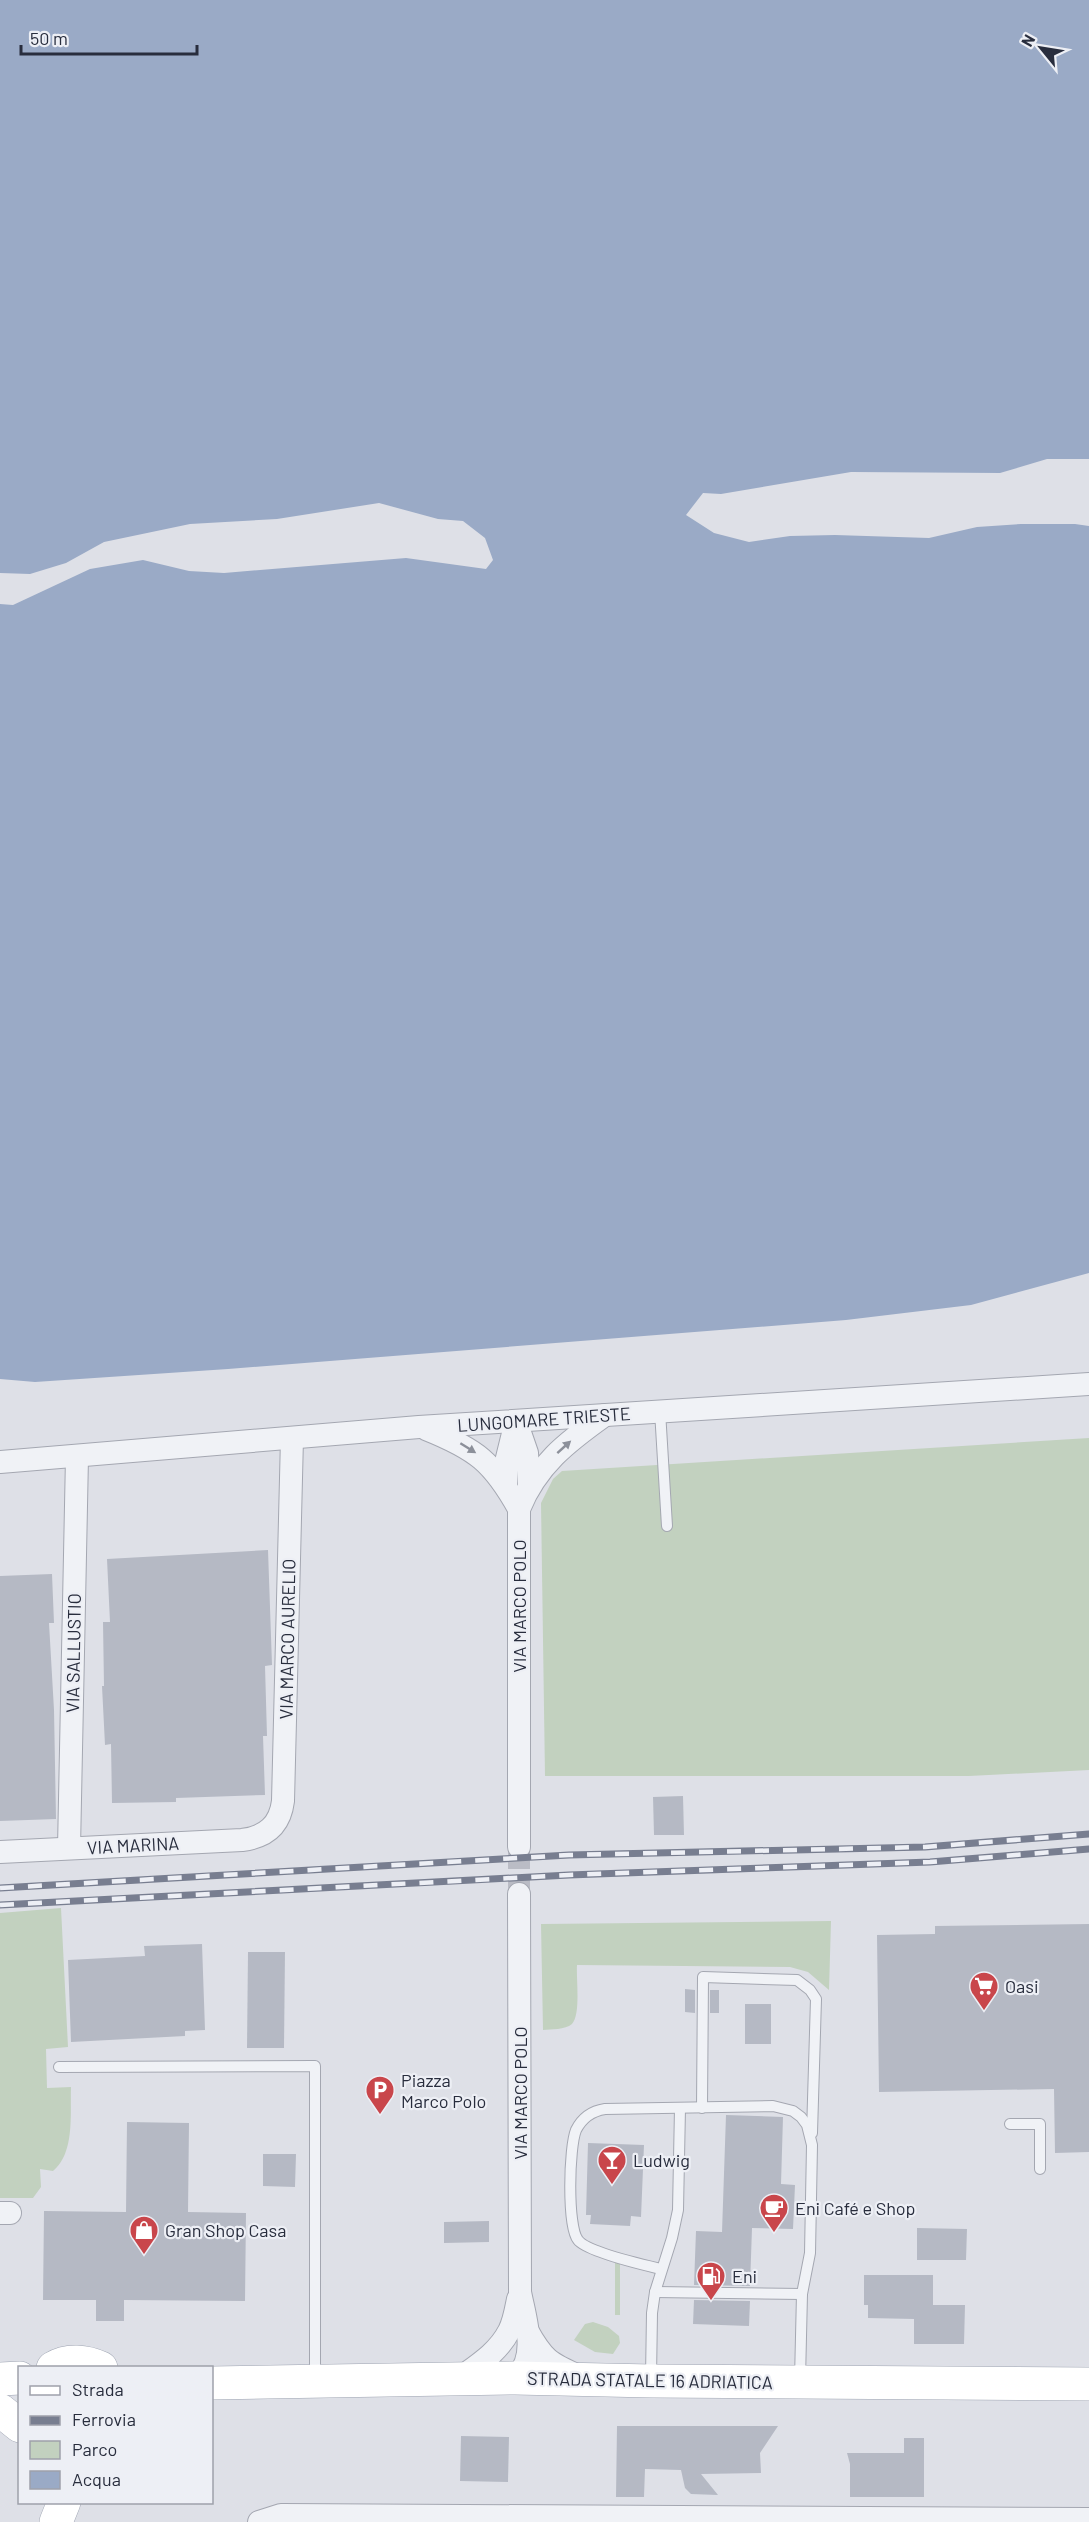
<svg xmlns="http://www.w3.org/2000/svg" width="1089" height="2522" viewBox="0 0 1089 2522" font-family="Barlow,sans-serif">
  <rect width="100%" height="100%" fill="#dee0e7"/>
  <g fill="#c2d1bf">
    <polygon points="1089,1438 1089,1770 969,1776 545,1776 541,1503 553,1479 562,1471"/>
    <path d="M 61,1908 L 68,2047 L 46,2049 L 47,2088 L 71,2087 C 70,2114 75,2153 53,2171 L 40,2169 L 41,2187 L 33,2198 L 0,2198 L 0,1913 Z"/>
    <path d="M 831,1921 L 829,1990 L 808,1972 L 790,1967 L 577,1965 C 576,1979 581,2014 572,2024 C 565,2030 551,2029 543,2030 L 541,1924 Z"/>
    <rect x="615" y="2259" width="5" height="56"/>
    <polygon points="593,2322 608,2327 619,2336 620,2343 613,2354 595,2352 574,2340 585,2324"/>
  </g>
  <polygon fill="#9aaac6" points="0,0 1089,0 1089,1273 971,1305 846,1320 228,1369 35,1382 0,1379"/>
  <g fill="#dee0e7">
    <polygon points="1047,459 1089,459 1089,526 1075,524 1021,524 977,527 929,538 835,535 790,536 749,542 714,533 686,515 703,493 721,494 851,472 1000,473"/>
    <polygon points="379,503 438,519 463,521 485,538 493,560 486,569 406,558 224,573 189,571 143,560 90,569 13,605 0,604 0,573 30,574 66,563 104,542 190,524 277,519"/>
  </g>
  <g fill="#b5b9c4">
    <polygon points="268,1550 272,1665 265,1666 267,1736 263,1736 265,1795 176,1798 176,1802 112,1803 111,1744 105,1745 102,1686 104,1686 103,1622 110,1622 107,1559"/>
    <polygon points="52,1574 54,1623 49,1623 54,1710 56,1819 0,1821 0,1576"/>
    <polygon points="683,1796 684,1835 654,1835 653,1797"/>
    <polygon points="1089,1924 1089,2152 1055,2153 1054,2089 879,2092 877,1935 935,1934 935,1926"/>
    <polygon points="202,1944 205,2030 185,2031 185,2036 71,2042 68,1960 145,1956 144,1946"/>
    <polygon points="248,1952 285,1952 284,2048 247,2048"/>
    <polygon points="685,1989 695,1990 695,2013 685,2012"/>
    <rect x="710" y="1990" width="9" height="23"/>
    <rect x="745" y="2004" width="26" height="40"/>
    <polygon points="726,2115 783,2117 781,2184 795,2185 793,2229 752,2228 750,2286 694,2285 696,2231 722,2232"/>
    <polygon points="127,2122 189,2123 188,2212 246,2213 245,2301 124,2300 124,2321 96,2321 96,2300 43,2300 44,2211 126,2212"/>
    <polygon points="588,2143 644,2145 641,2217 631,2216 630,2226 590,2224 591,2215 586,2215"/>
    <polygon points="263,2154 296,2154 295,2187 263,2186"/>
    <polygon points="489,2221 489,2242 444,2243 444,2222"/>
    <polygon points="917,2228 967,2229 966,2260 917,2260"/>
    <polygon points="864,2275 933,2275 933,2305 965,2305 964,2344 914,2344 914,2319 868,2318 868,2305 864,2305"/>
    <polygon points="694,2300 750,2301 749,2326 693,2324"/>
    <polygon points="617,2426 778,2426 760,2453 761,2473 701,2474 718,2495 691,2494 685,2488 681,2470 645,2469 644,2497 616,2497"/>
    <polygon points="461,2436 509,2437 508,2482 460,2481"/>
    <polygon points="904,2438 924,2438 924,2497 850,2497 850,2464 847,2453 904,2453"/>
  </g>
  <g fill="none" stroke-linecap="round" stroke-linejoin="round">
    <polyline stroke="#babcc5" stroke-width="22" stroke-dasharray="22 11" stroke-linecap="butt" points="519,1847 519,1894"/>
    <g stroke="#a4a7b1" stroke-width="12">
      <g id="service">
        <polyline points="660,1411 667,1526"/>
        <polyline points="59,2067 315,2066 315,2378"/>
        <polyline points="702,2108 703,1977 797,1980 810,1990 816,1999 812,2133"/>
        <polyline points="1010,2124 1040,2124 1040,2169"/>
        <path d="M 661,2269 C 644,2265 587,2252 578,2240 C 567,2226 569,2147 576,2130 C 582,2118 592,2111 605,2109 L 773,2106 L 793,2111 L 801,2117 L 807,2125 L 812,2145 L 810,2253 L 802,2294 L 800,2379"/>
        <polyline points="655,2292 802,2294"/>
        <polyline points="651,2377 652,2313 655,2292 672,2238 678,2210 680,2108"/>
      </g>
    </g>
    <g stroke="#a4a7b1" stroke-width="24">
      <g id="minor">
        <polyline points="516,1421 527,1453 529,1487"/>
        <path d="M 426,1429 C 476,1449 493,1462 519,1509"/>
        <polyline points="0,1462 419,1427 1089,1384"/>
        <polyline points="506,1485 506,1462 516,1421"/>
        <path d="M 519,1847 L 519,1509 C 537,1465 567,1442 605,1415"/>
        <polyline points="69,1848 77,1457"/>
        <path d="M 0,1852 L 242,1840 C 266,1837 280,1825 283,1801 L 292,1438"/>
        <polyline points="0,2213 10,2213"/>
        <path d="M 527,2330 C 543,2359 549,2363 579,2376"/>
        <path d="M 515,2378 C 539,2358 525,2318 520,2292 L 519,1894"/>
        <path d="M 457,2380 C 476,2366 498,2353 509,2331 C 514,2322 516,2309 518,2299"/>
        <polyline points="259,2522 281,2515 1089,2519"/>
      </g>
    </g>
    <g stroke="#9ea4b2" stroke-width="34">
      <g id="primary">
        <path d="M 53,2368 C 68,2359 86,2361 101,2368"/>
        <polyline points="0,2379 20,2378"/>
        <polyline points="212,2383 515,2378 651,2381 1089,2384"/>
        <polyline points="0,2410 20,2426"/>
        <polyline points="56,2522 64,2502"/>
      </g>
    </g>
    <use href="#service" stroke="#f0f2f6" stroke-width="10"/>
    <use href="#minor" stroke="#f0f2f6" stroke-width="22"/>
    <use href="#primary" stroke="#fff" stroke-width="33"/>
    <g stroke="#787e90" stroke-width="7">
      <g id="rail">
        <polyline points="0,1888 569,1855 925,1847 1089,1834"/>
        <polyline points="0,1905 569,1875 930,1862 1089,1849"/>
      </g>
    </g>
    <use href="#rail" stroke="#edeff5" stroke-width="4.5" stroke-dasharray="14" stroke-linecap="butt"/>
  </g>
  <defs><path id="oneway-solid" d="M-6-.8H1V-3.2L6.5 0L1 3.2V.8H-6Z" transform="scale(1.5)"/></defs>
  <g fill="#8c909a">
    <use href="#oneway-solid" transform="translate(564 1447) rotate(-42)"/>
    <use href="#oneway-solid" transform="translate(468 1448) rotate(32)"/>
  </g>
  <defs>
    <g id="supermarket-pin" transform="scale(1.5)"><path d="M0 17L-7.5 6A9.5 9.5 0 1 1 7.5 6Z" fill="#c9464b" stroke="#edeff5"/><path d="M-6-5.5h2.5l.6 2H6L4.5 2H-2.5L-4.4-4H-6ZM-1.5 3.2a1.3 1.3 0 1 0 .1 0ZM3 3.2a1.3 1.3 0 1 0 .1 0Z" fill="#fff"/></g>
    <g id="parking-pin" transform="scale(1.5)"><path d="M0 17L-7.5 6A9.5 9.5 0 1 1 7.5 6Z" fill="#c9464b" stroke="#edeff5"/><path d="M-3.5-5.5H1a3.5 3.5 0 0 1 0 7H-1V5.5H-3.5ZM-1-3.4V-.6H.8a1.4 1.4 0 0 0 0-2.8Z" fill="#fff"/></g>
    <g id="bar-pin" transform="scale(1.5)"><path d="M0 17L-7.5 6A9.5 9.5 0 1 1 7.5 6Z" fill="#c9464b" stroke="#edeff5"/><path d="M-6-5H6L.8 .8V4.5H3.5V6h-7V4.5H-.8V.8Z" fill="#fff"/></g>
    <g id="cafe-pin" transform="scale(1.5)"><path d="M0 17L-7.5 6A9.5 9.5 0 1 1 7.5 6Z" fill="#c9464b" stroke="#edeff5"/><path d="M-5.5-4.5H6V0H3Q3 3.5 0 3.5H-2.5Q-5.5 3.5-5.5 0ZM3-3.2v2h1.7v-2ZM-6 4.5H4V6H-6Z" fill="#fff"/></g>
    <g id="shop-pin" transform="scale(1.5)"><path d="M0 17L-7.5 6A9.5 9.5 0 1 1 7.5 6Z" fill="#c9464b" stroke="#edeff5"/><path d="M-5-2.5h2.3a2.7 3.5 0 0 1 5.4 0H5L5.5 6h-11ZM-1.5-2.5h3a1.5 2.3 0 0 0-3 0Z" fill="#fff"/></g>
    <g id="fuel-pin" transform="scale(1.5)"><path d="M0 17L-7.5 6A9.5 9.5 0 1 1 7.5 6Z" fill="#c9464b" stroke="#edeff5"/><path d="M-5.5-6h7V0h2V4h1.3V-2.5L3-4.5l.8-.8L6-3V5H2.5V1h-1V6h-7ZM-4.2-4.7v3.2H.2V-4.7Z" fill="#fff"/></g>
  </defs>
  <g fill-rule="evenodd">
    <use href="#supermarket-pin" x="984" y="1986"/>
    <use href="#parking-pin" x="380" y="2090"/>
    <use href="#bar-pin" x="612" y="2160"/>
    <use href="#cafe-pin" x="774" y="2208"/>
    <use href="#shop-pin" x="144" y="2230"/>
    <use href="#fuel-pin" x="711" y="2276"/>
  </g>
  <g text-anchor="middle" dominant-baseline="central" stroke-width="4.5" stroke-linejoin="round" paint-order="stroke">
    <g font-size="18" fill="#282d3d" stroke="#edeff5">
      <text transform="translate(544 1419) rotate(-4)">LUNGOMARE TRIESTE</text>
      <text transform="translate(519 1606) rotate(-90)">VIA MARCO POLO</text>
      <text transform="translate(287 1639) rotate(-89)">VIA MARCO AURELIO</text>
      <text transform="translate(73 1653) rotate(-89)">VIA SALLUSTIO</text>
      <text transform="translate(133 1845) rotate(-3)">VIA MARINA</text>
      <text transform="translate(520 2093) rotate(-90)">VIA MARCO POLO</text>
      <text transform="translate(650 2380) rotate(1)">STRADA STATALE 16 ADRIATICA</text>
    </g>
    <g font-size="18" fill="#282d3d" stroke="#edeff5" text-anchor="start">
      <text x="1005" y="1986">Oasi</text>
      <text x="401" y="2080">Piazza<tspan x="401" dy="21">Marco Polo</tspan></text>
      <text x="633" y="2160">Ludwig</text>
      <text x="795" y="2208">Eni Café e Shop</text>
      <text x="165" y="2230">Gran Shop Casa</text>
      <text x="732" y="2276">Eni</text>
    </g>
  </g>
  <rect x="18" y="2366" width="195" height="138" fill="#edeff5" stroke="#9ea1ab" stroke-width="1.5"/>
  <rect x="30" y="2386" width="30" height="9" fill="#ffffff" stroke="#9ea1ab" stroke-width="1.5"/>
  <text x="72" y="2396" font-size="18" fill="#282d3d">Strada</text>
  <rect x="30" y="2416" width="30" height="9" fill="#787e90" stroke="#9ea1ab" stroke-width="1.5"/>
  <text x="72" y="2426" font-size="18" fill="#282d3d">Ferrovia</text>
  <rect x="30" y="2441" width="30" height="18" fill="#c2d1bf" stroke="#9ea1ab" stroke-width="1.5"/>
  <text x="72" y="2456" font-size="18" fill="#282d3d">Parco</text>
  <rect x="30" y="2471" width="30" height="18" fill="#9aaac6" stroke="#9ea1ab" stroke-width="1.5"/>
  <text x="72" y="2486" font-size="18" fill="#282d3d">Acqua</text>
  <g transform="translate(1041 48) rotate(300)" stroke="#edeff5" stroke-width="4.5" paint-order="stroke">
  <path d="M0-4.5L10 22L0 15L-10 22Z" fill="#282d3d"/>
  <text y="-9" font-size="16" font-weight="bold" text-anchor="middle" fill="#282d3d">N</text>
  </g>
  <path d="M21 45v9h176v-9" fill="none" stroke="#282d3d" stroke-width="3"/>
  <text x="30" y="45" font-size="18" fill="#282d3d" stroke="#edeff5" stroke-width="4.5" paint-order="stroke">50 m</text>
</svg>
